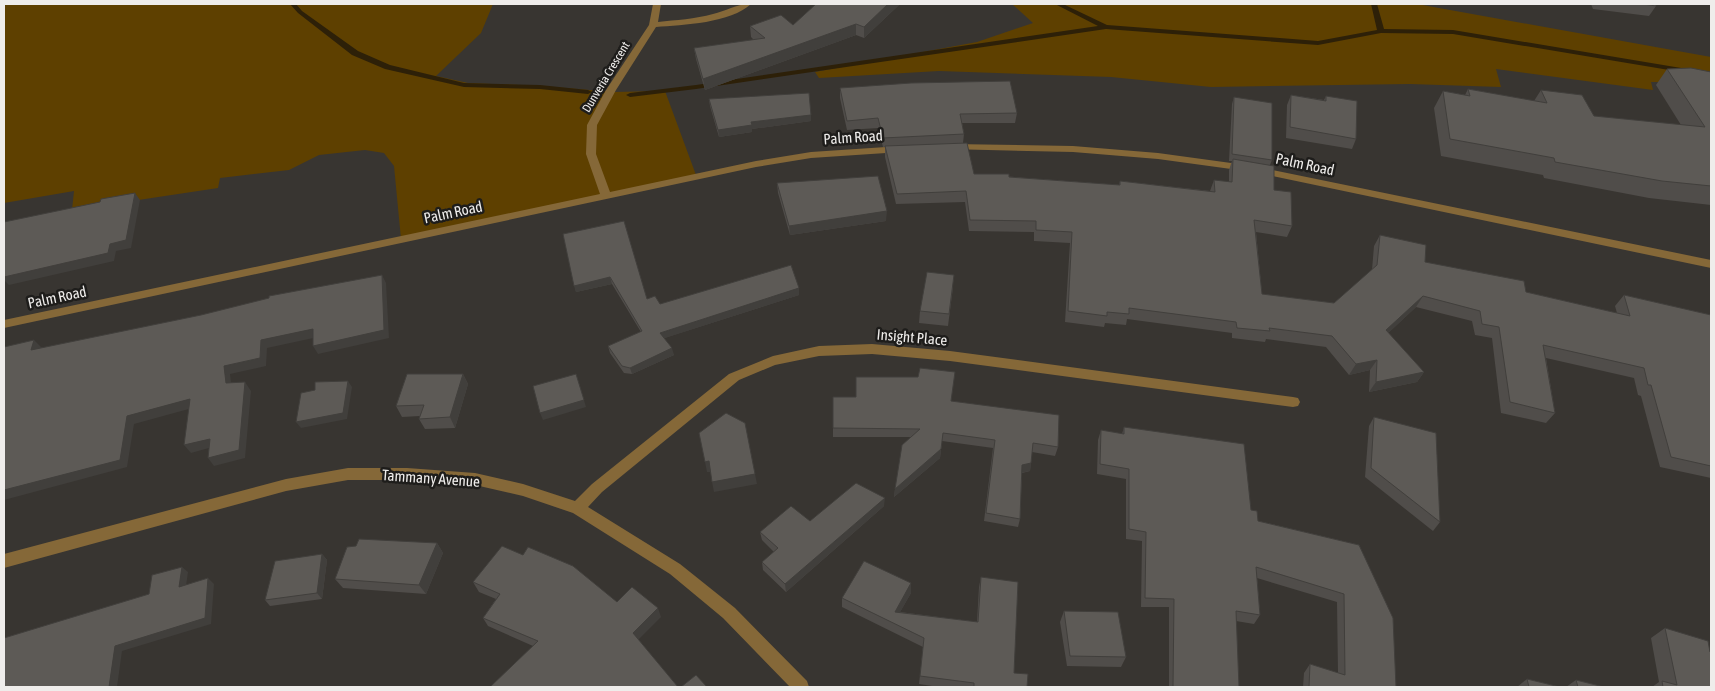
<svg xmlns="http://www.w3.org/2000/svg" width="1715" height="691" viewBox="0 0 1715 691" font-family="'Asap Condensed',sans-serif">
  <rect width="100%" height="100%" fill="#383531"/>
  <g fill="#5e4000">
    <polygon points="4,4 493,4 481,33 436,76 468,83 542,86 613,92 665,91 696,175 401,239 394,166 384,153 365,150 319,155 289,170 220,178 218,188 72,210 74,191 4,203"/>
    <polygon points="1012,4 1417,4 1711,57 1711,86 1681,82 1651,82 1653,90 1496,69 1501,87 1410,84 1211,87 1111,77 939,71 819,78 815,72 977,42 1033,23"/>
  </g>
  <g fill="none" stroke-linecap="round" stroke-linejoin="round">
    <g fill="#2d2008" fill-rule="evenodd">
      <polygon points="290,4 296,4 302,11 358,51 390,65 464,83 540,85 588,90 592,92 588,94 540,89 464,87 385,69 352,55 298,13"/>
      <polygon points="1055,4 1063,4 1107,25 1318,41 1377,30 1371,4 1377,4 1384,29 1453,30 1711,73 1711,77 1453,34 1381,33 1318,45 1106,29 696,89 630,97 626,95 630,93 696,85 1098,26"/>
    </g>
    <g fill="#856838" fill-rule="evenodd">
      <path d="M 653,4 L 661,4 L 658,22 C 676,20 695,19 713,14 C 726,11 738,3 751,4 C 731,23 683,25 656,27 L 616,90 L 597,125 L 596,154 L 610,192 L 756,161 L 811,152 L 901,146 L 906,149 L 901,152 L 811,158 L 756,167 L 4,328 L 4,320 L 600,194 L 586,154 L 587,125 L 606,90 L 649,25 Z"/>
      <polygon points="951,144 1073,146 1158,153 1253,166 1711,260 1711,268 1253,172 1158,159 1073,152 947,149 946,147"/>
      <polygon points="872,344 950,351 1293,397 1298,398 1300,402 1298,406 1293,407 950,361 872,354 819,356 775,365 739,380 602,492 588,507 680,564 735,608 807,681 809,687 790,687 723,618 670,574 573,513 523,496 475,485 407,480 348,480 286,491 4,568 4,554 286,479 348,468 407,468 475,473 523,484 575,501 592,484 729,374 773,356 819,346"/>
    </g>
  </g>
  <g fill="#504d4a">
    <polygon points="900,4 864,38 856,35 705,90 696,59 694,48 754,40 751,37 750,26 793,25"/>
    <polygon points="1591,4 1655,4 1656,6 1649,16 1593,9"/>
    <polygon points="1667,69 1711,72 1711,205 1649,198 1544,178 1543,175 1441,156 1434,108 1443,91 1465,95 1468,89 1534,101 1541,90 1594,116 1681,125 1656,85"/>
    <polygon points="840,88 1017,113 1015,123 962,123 964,134 963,143 974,174 1119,185 1120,181 1210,191 1214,180 1229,182 1229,170 1232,161 1229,161 1232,104 1234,97 1272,160 1270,165 1274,190 1292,226 1287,237 1256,232 1262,294 1334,303 1372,270 1374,246 1380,235 1425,262 1526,292 1617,313 1615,306 1624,295 1711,315 1711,478 1660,467 1641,396 1638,395 1634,378 1546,358 1555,413 1546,423 1501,413 1492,338 1475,335 1472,321 1416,307 1388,333 1424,372 1417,382 1369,392 1370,370 1349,375 1326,347 1266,339 1265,342 1232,338 1232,333 1127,319 1126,325 1105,323 1104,327 1065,322 1070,243 1034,241 1034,232 969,231 965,202 896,204 885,157 885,147 883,147 878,128 847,130 840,98"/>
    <polygon points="1291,95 1324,100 1326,96 1356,139 1352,149 1286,138 1287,105"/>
    <polygon points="709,99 811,121 752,129 752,132 719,137 710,106"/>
    <polygon points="777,183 886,221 790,235 778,193"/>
    <polygon points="563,234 647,299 660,304 799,295 664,338 674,355 632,374 624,373 610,353 608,346 641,332 612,284 576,292"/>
    <polygon points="953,287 948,326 919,323 920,311"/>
    <polygon points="463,374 468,384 455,428 425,429 419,419 420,416 402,417 396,406"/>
    <polygon points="856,397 951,401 1058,447 1055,456 1032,452 1030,471 1022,473 1020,519 1018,527 984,521 993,448 942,441 940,458 894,497 895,489 910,437 833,437 833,428"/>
    <polygon points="1374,417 1440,522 1433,531 1365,477 1369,426"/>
    <polygon points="1124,427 1251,510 1258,521 1359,545 1396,687 1303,687 1304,673 1310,664 1338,673 1337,602 1257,578 1260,615 1254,624 1236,621 1239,687 1169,687 1169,607 1141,607 1142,541 1126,539 1126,479 1097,474 1098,440 1101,430 1122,434"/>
    <polygon points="884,506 786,592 763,570 762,562 774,552 762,540 760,532"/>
    <polygon points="437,543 443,553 426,594 343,588 335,579"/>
    <polygon points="322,554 327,560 322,599 270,606 265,600"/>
    <polygon points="981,577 1014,673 1027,687 939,687 919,684 923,647 842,607 842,598 911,593 900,612 977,622 979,587"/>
    <polygon points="473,582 617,602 661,617 533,646 488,626 483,618 496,599 479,592"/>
    <polygon points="1064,611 1126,657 1121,667 1067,666 1060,622"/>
    <polygon points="1665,628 1710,652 1711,687 1652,687 1659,682 1651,638"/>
    <polygon points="1527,679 1560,687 1517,687"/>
    <polygon points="1576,680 1604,687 1566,687"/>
  </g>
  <g fill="#413f3c">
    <polygon points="888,4 900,4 864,38 864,27"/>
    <polygon points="856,24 856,35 705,90 703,79"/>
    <polygon points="811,115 811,121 752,129 752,132 719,137 718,130 751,122"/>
    <polygon points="135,193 140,200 131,248 116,251 114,261 9,285 4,280 4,277 110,244"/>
    <polygon points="887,211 886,221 790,235 789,226"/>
    <polygon points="382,275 386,283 389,338 318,354 313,346"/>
    <polygon points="610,277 612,284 576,292 574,286"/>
    <polygon points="799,288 799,295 662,339 660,333"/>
    <polygon points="1423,296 1416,307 1380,341 1386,330"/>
    <polygon points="313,329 318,337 267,348 266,366 230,374 232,391 226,383 224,366 261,340"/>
    <polygon points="34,340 42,348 31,350"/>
    <polygon points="672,348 674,355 632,374 630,368"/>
    <polygon points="1377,360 1370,370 1349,375 1356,364"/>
    <polygon points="1424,372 1417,382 1369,392 1376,382"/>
    <polygon points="463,374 468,384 455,428 450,417"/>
    <polygon points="578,380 586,407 543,420 540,413"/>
    <polygon points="348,381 352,387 347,419 301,428 296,422"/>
    <polygon points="245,382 251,391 245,458 214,466 208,458"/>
    <polygon points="190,399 196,407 134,424 127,467 4,500 4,490 127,416"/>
    <polygon points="210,439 216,446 191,453 184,445"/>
    <polygon points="941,449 940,458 894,497 895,489"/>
    <polygon points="709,461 711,472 707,472 705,462"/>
    <polygon points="1031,463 1030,471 1020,473 1022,465"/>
    <polygon points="755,474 757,484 714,492 712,482"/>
    <polygon points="885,498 884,506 786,592 785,584"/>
    <polygon points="437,543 443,553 426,594 419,585"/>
    <polygon points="322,554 327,560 322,599 317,593"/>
    <polygon points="182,567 188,572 185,593 179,587"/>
    <polygon points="208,578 214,584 211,624 122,651 117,687 109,687 115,646"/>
    <polygon points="911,583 911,593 895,621 895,612"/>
    <polygon points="658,608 661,617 636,642 633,633"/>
  </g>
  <g fill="#5d5a56" stroke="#413f3c">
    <polygon points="816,4 888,4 864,27 856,24 703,79 694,48 765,38 750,26 781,15 793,25"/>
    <polygon points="1643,4 1655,4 1656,6"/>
    <polygon points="1691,68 1711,72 1711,186 1662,181 1555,162 1554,158 1450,139 1443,91 1470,96 1468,89 1547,103 1541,90 1582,95 1594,116 1705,127 1667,69"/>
    <polygon points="1010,81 1017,113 960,114 964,134 883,138 878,118 847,121 840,88 911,83"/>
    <polygon points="809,93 811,115 751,122 752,125 718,130 709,99"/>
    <polygon points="1291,95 1326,101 1326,96 1357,101 1356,139 1290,127"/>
    <polygon points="1234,97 1272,103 1272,160 1232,154"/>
    <polygon points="967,143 974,174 1009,174 1009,177 1120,185 1120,181 1215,192 1214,180 1232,182 1233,159 1274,166 1274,190 1291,192 1292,226 1254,220 1262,294 1334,303 1377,265 1380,235 1426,245 1425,262 1524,281 1526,292 1630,316 1624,295 1711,315 1711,466 1671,457 1651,385 1648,385 1644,368 1543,345 1555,413 1510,402 1499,327 1482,324 1480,311 1423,296 1386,330 1424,372 1376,382 1377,360 1356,364 1332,336 1269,328 1270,331 1237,328 1236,322 1129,308 1129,314 1107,312 1107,316 1068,311 1072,232 1036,230 1036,221 970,220 966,191 897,194 885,146"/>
    <polygon points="878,176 887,211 789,226 777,183"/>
    <polygon points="135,193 126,240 110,244 108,253 4,277 4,222 100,202 101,199"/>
    <polygon points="624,221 647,299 655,296 660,304 791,265 799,288 660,333 672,348 630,368 622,366 608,346 642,331 610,277 574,286 563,234"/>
    <polygon points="927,272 954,275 949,314 920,311"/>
    <polygon points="382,275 384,330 313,346 313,329 261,340 260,358 224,366 226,383 245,382 239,450 208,458 210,439 184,445 190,399 127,416 120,460 4,490 4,347 34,340 31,350 201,315 269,298 269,296"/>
    <polygon points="920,368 955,372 951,401 1059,415 1058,447 1033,443 1031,463 1022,465 1020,519 986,513 995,440 943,433 941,449 895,489 902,445 920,429 833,428 833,397 856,397 856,377 918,377"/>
    <polygon points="407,374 463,374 450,417 419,419 424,405 396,406"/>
    <polygon points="576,374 584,400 540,413 533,386"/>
    <polygon points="348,381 343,413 296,422 301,393 315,390 315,382"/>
    <polygon points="726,413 745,423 755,474 712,482 709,461 705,462 699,433"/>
    <polygon points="1374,417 1436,433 1440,522 1371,468"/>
    <polygon points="1124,427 1244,444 1251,510 1257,511 1258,521 1359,545 1393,618 1396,687 1309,687 1310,664 1345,675 1344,594 1256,567 1260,615 1236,611 1239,687 1173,687 1174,599 1145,598 1146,532 1129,529 1129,469 1100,464 1101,430 1124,434"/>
    <polygon points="856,483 885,498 785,584 762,562 778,548 760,532 791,506 810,521"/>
    <polygon points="359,539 437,543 419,585 335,579 347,547 356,546"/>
    <polygon points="502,546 523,555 528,547 573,566 617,602 632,587 658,608 633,633 678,687 490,687 538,641 483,618 500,594 473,582"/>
    <polygon points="322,554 317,593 265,600 275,561"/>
    <polygon points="864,561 911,583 895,612 978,622 981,577 1018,582 1014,673 1028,674 1027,687 974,687 974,683 920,676 924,638 842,598"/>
    <polygon points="182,567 179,587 208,578 205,618 115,646 109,687 4,687 4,638 149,594 152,575"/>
    <polygon points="1064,611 1118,612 1126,657 1070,656"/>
    <polygon points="1665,628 1708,641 1710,652 1711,652 1711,687 1663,687 1662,681 1677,685"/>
    <polygon points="696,675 707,687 681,687"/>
    <polygon points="1527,679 1560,687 1529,687"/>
    <polygon points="1576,680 1604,687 1578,687"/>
  </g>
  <g text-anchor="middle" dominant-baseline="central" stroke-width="5" stroke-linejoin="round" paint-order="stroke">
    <g font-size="12" fill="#efedeb" stroke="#1e1d1b">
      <text transform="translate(606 77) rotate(-59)">Dunveria Crescent</text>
    </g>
    <g font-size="15" fill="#efedeb" stroke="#1e1d1b">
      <text transform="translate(853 137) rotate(-4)">Palm Road</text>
      <text transform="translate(1305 164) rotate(12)">Palm Road</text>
      <text transform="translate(453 212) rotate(-12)">Palm Road</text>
      <text transform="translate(57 297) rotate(-12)">Palm Road</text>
      <text transform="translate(912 337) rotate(5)">Insight Place</text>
      <text transform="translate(431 478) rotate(4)">Tammany Avenue</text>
    </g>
  </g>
  <rect width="1715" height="691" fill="none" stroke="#efedeb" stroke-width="10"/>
</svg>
